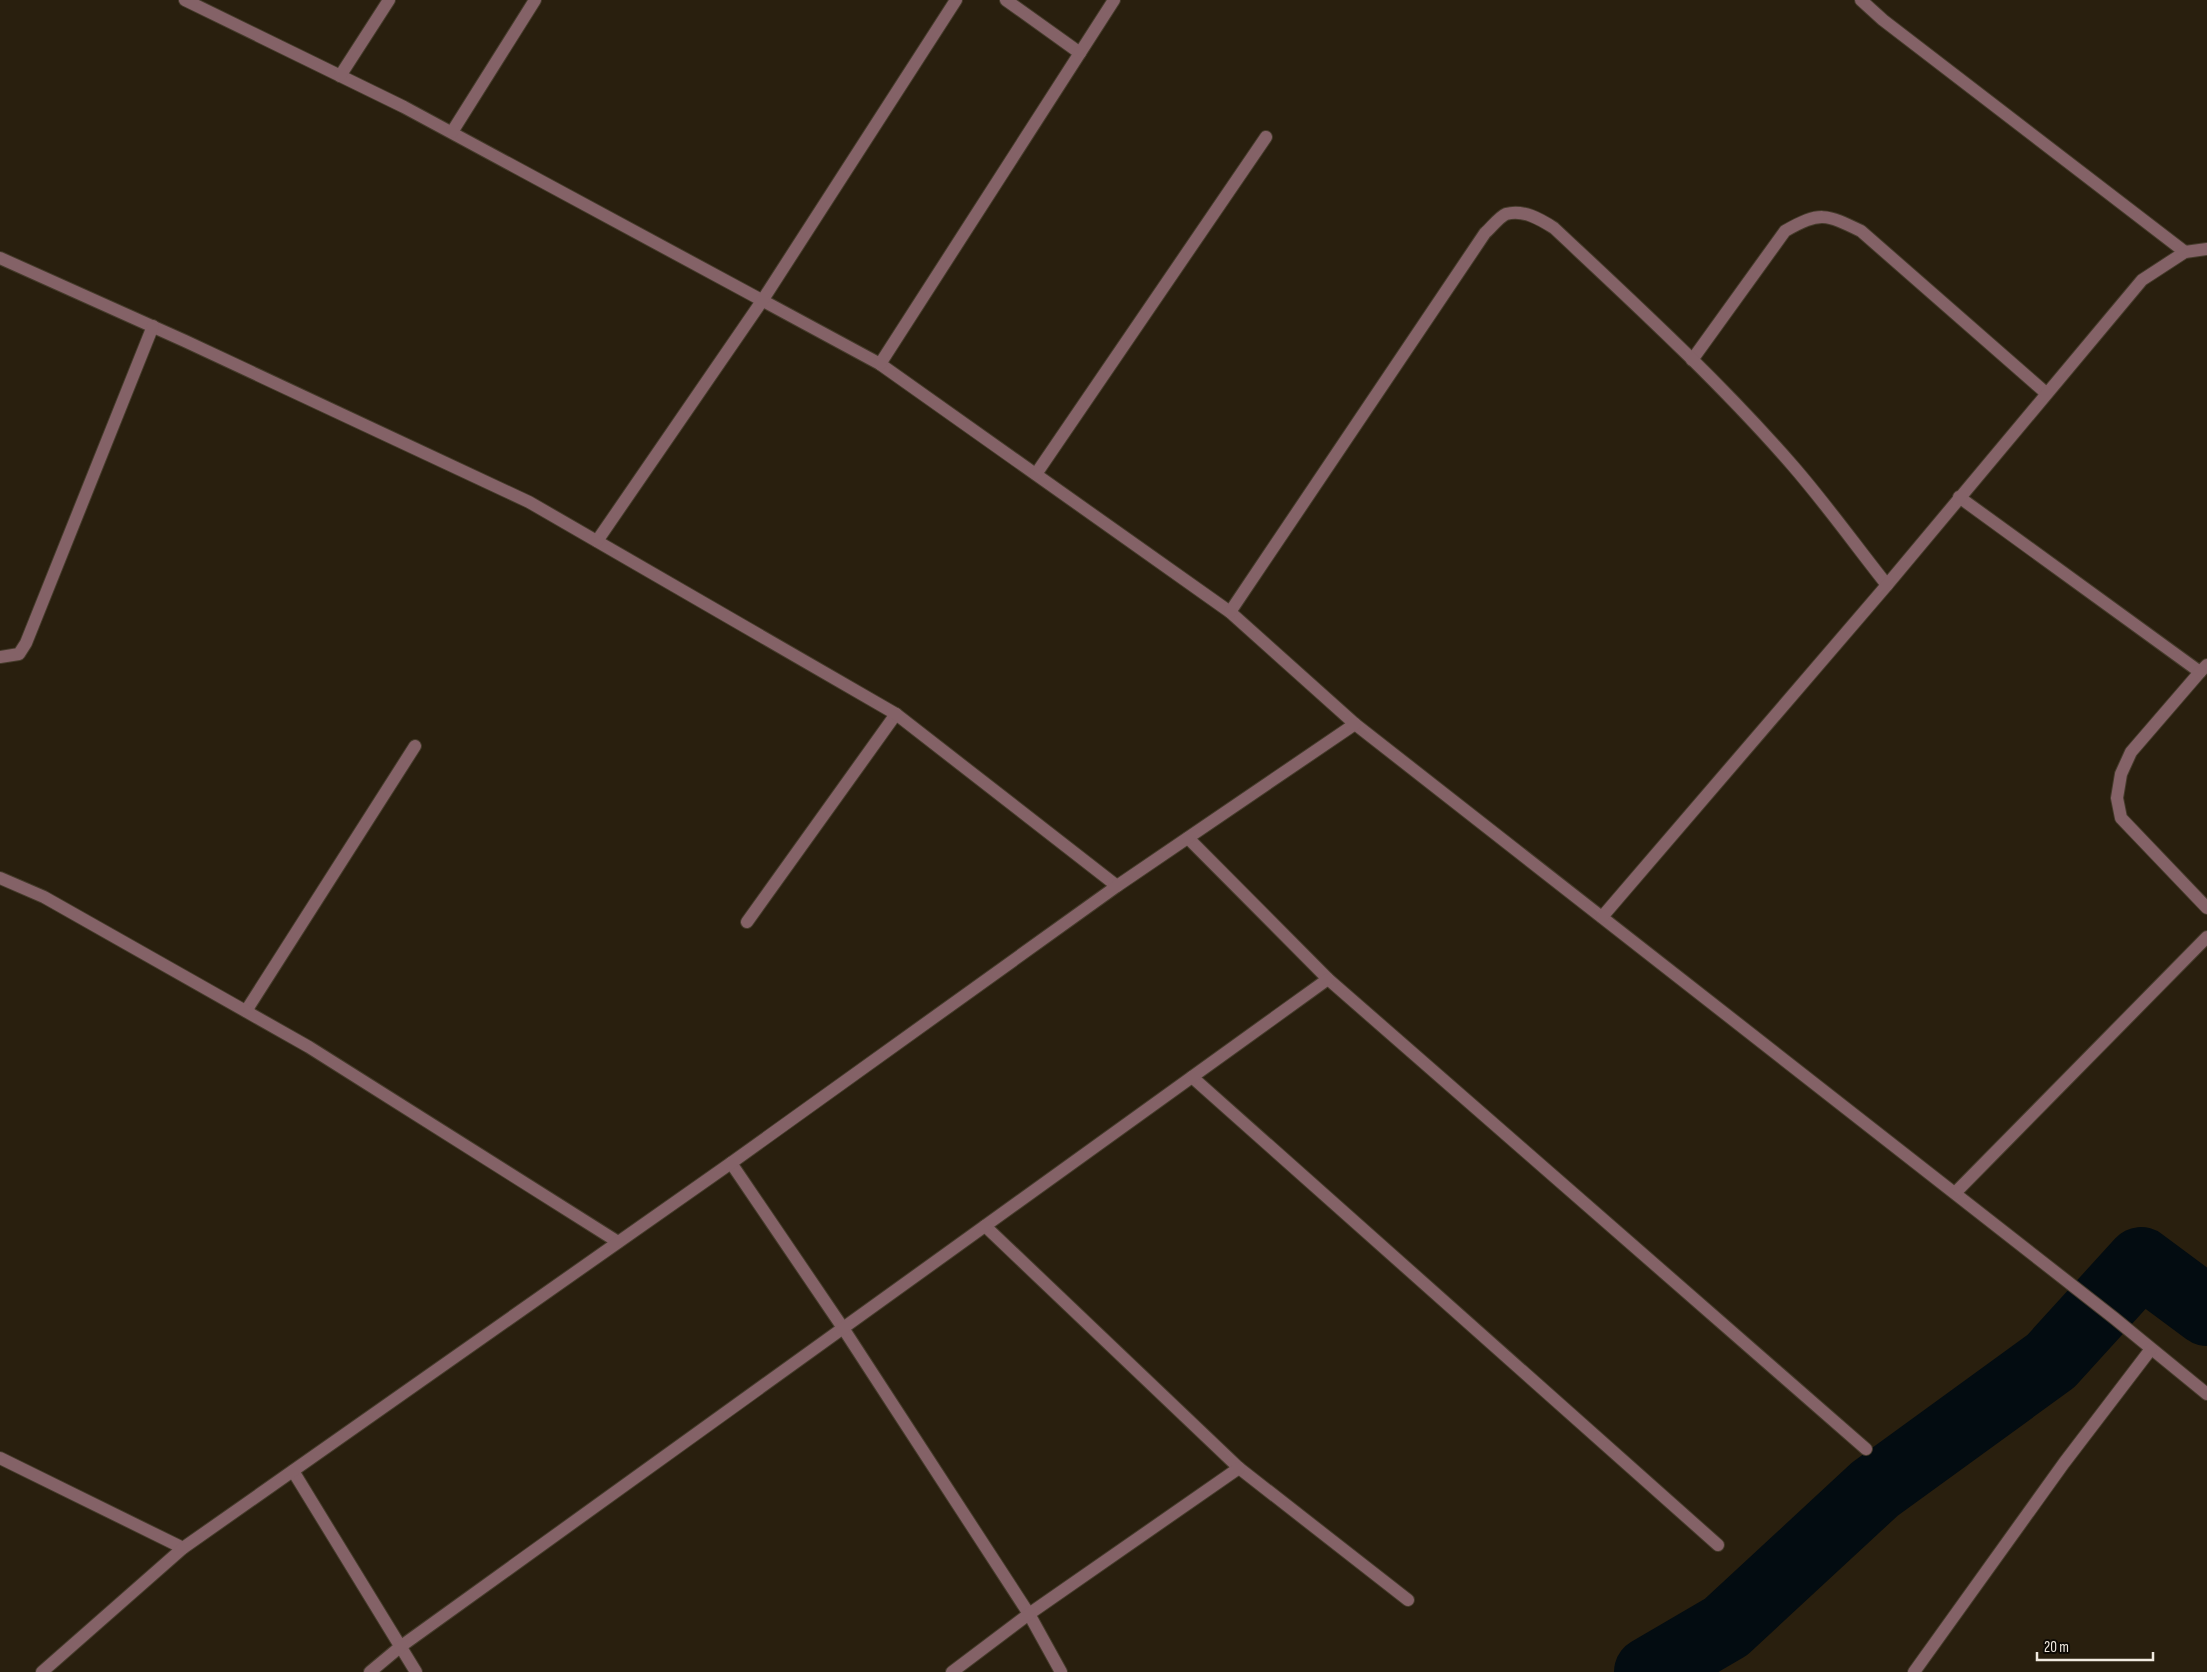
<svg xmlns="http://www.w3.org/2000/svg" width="2207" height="1672" viewBox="0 0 2207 1672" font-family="'Sofia Sans Condensed',sans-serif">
  <rect width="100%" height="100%" fill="#291f0e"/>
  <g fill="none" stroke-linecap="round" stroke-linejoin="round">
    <polyline stroke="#030c11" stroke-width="70" points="1649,1672 1726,1627 1875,1489 2051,1361 2141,1262 2207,1311"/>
    <g stroke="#453b2b" stroke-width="14">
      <g id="lane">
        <polyline points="747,922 896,714"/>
        <polyline points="246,1011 415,746"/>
      </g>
    </g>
    <g stroke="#453b2b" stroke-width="14">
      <g id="street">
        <polyline points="185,0 404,107 880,364 1230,612 1355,724 2114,1318 2207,1394"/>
        <polyline points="1006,0 1080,53"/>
        <polyline points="1861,0 1883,20 2185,252"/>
        <polyline points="340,76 389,0"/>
        <polyline points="452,132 535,0"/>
        <polyline points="0,258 185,341 529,502 896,714 1117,886"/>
        <path d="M 1692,360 L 1785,231 C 1820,211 1826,214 1861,231 L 2046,393"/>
        <polyline points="880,364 1114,0"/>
        <polyline points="1036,474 1266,137"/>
        <polyline points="1959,497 2200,672 2207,665"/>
        <polyline points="597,541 762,301 956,0"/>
        <path d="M 1230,612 L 1485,233 C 1491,228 1499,217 1506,214 C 1523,209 1540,219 1554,228 C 1636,305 1719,381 1793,466 C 1826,504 1856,546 1887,585"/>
        <polyline points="0,657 19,654 26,643 153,326"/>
        <polyline points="2200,672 2131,752 2121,774 2117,798 2121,818 2207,908"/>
        <polyline points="1188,838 1328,979 1866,1449"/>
        <polyline points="0,878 44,897 309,1047 618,1242"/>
        <polyline points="1602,917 1887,585 2142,280 2185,252 2207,249"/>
        <polyline points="1192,1077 1718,1545"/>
        <polyline points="731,1163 843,1328 1029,1614 1061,1672"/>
        <polyline points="1955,1193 2207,937"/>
        <polyline points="985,1226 1239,1468 1408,1600"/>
        <polyline points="0,1458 183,1548"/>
        <polyline points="293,1471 416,1672"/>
        <polyline points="42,1672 183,1548 731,1163 1117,886 1355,724"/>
        <polyline points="370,1672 400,1647 1328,979"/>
        <polyline points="952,1672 1029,1614 1239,1468"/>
        <polyline points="1914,1672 2064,1463 2151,1349"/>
      </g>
    </g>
    <use href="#lane" stroke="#846267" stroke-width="12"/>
    <use href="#street" stroke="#846267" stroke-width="12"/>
  </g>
  <path d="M2037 1652v8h116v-8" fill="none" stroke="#f1eae0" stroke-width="2.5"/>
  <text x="2044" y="1652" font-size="15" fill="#f1eae0" stroke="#0e0a04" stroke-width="4" paint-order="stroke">20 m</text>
</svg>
